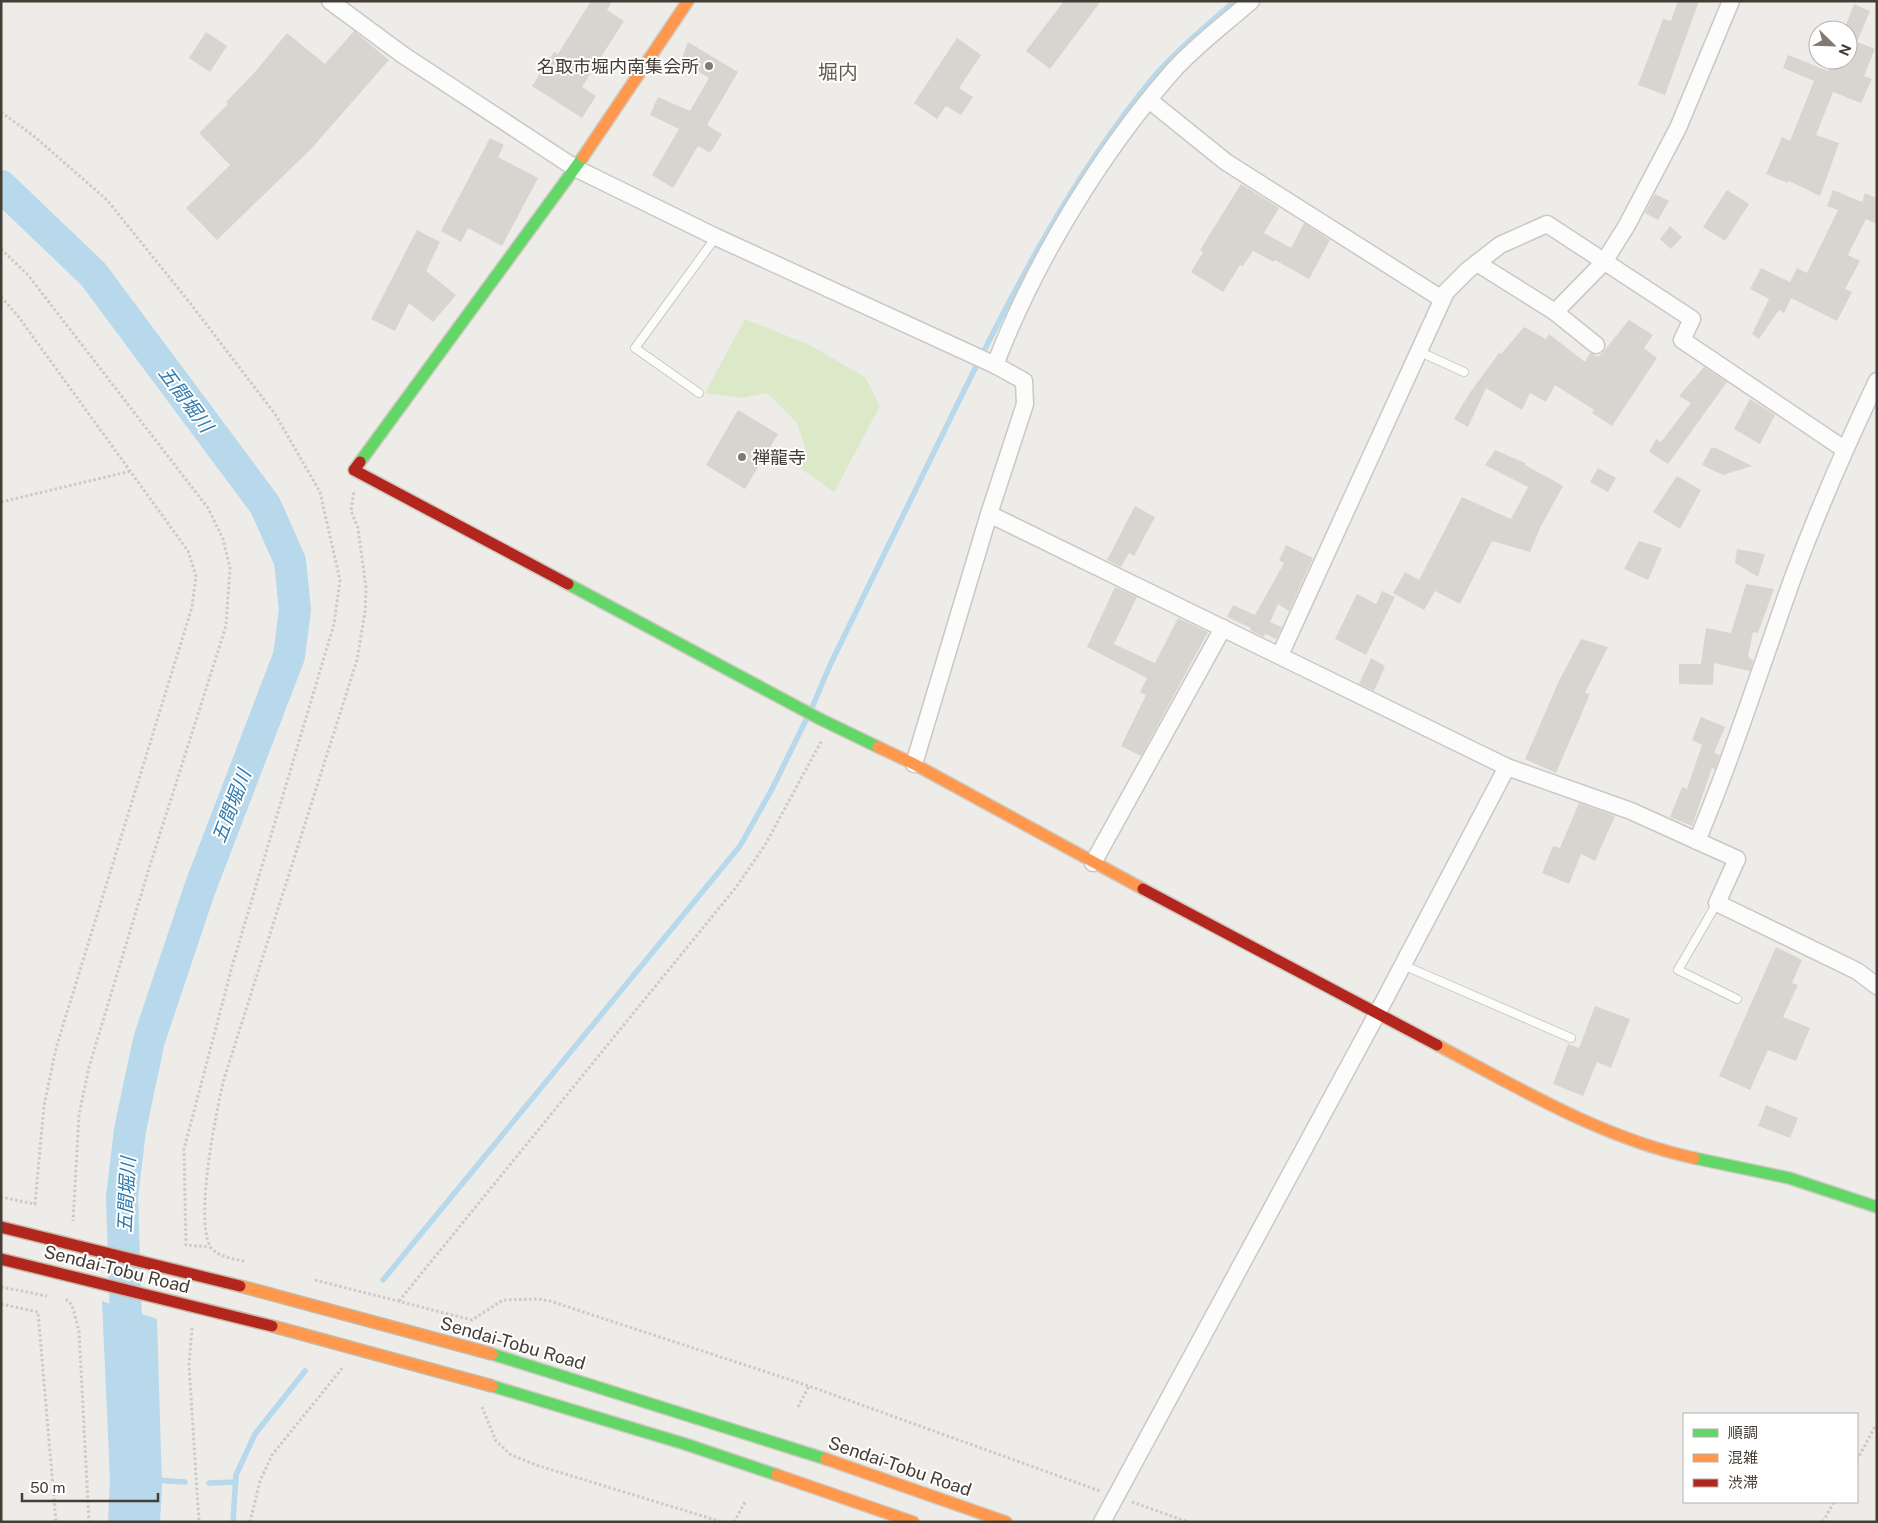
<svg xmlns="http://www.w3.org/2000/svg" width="1878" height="1523" viewBox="0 0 1878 1523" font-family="'Public Sans','Noto Sans JP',sans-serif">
  <rect width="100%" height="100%" fill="#eeece8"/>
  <polygon fill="#dce9c8" points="745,319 810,345 865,377 880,406 834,492 797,466 805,447 797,423 767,393 742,398 705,393"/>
  <polygon fill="#b8d8ec" points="102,1301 157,1319 162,1486 160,1522 108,1522 110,1480"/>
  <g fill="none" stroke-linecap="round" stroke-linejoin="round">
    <g stroke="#b8d8ec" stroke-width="5.5">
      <path d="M 811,710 L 831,663 C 873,578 914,493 955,409 C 1012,293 1070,179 1152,79 C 1177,50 1206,26 1235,1"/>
      <polyline points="383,1280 740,846 772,789 807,718"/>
      <polyline points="155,1480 185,1482"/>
      <polyline points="209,1483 236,1482"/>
      <polyline points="233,1522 236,1475 255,1434 305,1371"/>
    </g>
    <polyline stroke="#b8d8ec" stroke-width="32" points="1,186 93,274 265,505 290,561 295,610 289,656 200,888 149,1040 130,1130 122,1197 127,1352"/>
  </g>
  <g fill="#d8d5d0">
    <polygon points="591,1 612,1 607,10 624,21 582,87 596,96 582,118 532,86 554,52 558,54"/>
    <polygon points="1064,1 1101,1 1050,69 1026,51"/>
    <polygon points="1678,1 1699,1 1665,95 1638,85 1663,19 1671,21"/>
    <polygon points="1854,4 1870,11 1857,42 1875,49 1864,76 1872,79 1861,103 1833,92 1816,135 1839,143 1820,196 1789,181 1788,183 1766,174 1782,137 1790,141 1814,81 1783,68 1788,55 1828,71 1832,60 1848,60 1848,30 1844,30"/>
    <polygon points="354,31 389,60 312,148 217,240 186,208 230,165 199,133 228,104 226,102 255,72 287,33 325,64"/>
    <polygon points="206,32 227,46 210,72 189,58"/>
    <polygon points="957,38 981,55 959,88 973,97 961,115 946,106 937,119 914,103"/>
    <polygon points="688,42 738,72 707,125 722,134 710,153 698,146 673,188 652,175 679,129 650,115 658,97 690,111 709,78 681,61"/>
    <polygon points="490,138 504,145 498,157 538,178 502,246 468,228 461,242 441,231"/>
    <polygon points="1241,184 1279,208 1264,233 1291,248 1304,223 1330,240 1309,279 1275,260 1274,262 1253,251 1243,266 1240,265 1223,292 1191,272 1203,252 1200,250"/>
    <polygon points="1727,190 1749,204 1725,241 1703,227"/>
    <polygon points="1833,190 1862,202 1865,193 1877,198 1877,224 1866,219 1848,255 1860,261 1845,289 1852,292 1837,321 1791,298 1784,313 1779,310 1759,339 1752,334 1769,299 1750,289 1761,268 1790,282 1797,268 1807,273 1838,210 1827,206"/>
    <polygon points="1655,194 1669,201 1658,220 1645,213"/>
    <polygon points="1670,226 1682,237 1671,249 1660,239"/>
    <polygon points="417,230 440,242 426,271 456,295 433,322 409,303 395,331 371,319"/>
    <polygon points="1629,320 1653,335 1644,348 1657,358 1612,426 1592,413 1594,410 1555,385 1546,402 1530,393 1522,410 1486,388 1468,427 1454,419 1469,394 1499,353 1501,354 1524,327 1546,339 1549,334 1585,362 1590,353 1598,357 1603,352"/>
    <polygon points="1704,367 1727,382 1668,464 1649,452 1656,439 1661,442 1691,403 1679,396"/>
    <polygon points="1750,399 1775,415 1760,444 1734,429"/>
    <polygon points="738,410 778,434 745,489 706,465"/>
    <polygon points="1711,448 1716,448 1752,466 1723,475 1702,465"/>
    <polygon points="1495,450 1525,463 1525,465 1563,486 1540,528 1530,552 1492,541 1460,604 1435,591 1424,610 1393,593 1405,572 1419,580 1462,497 1511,519 1528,487 1485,465"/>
    <polygon points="1598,468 1616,478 1608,492 1590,482"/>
    <polygon points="1677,476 1701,490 1680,529 1653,512"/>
    <polygon points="1135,506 1155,517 1134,556 1129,553 1121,567 1107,560"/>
    <polygon points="1639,541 1662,548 1648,580 1624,569"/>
    <polygon points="1286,545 1313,558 1289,611 1278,604 1270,622 1282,627 1276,639 1265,634 1264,637 1250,630 1251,628 1227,617 1233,605 1255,615 1284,563 1279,560"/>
    <polygon points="1737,549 1765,554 1758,577 1735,563"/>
    <polygon points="1746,584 1774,589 1758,633 1753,632 1748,656 1753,661 1750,671 1714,663 1713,685 1679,684 1679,664 1701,664 1706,628 1731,633"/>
    <polygon points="1115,587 1137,597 1114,644 1155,663 1178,618 1208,632 1141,756 1121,746 1146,695 1140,692 1147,678 1087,647"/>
    <polygon points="1382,591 1395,597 1366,655 1335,639 1357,594 1376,604"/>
    <polygon points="1581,639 1608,647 1585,693 1590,694 1556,773 1525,759 1559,681"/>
    <polygon points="1371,658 1385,666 1374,691 1359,684"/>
    <polygon points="1701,717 1725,727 1714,753 1720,755 1715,769 1712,768 1692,826 1670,817 1682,787 1687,789 1702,745 1692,740"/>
    <polygon points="1579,803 1615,816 1595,861 1581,854 1569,884 1542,873 1553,846 1560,848"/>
    <polygon points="1776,947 1802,960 1792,983 1798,985 1783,1017 1810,1028 1796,1061 1768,1050 1750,1090 1719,1076"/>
    <polygon points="1595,1006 1630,1019 1611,1068 1597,1062 1583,1096 1553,1084 1568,1044 1579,1048"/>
    <polygon points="1766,1105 1798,1118 1790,1138 1758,1126"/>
  </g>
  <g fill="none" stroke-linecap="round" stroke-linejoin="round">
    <g stroke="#cbc8c4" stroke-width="10">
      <g id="lane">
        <polyline points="1418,351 1464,372"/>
        <polyline points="699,393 635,348 716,237"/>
        <polyline points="1717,903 1678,970 1737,999"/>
        <polyline points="1403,965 1571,1038"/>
      </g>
    </g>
    <g stroke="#cbc8c4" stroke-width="19">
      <g id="street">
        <polyline points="330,1 403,55 575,168 716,237 995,365 1024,381 1025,404 989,514 914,764"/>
        <polyline points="1149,100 1226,162 1442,299"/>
        <polyline points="1477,263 1555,312"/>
        <polyline points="1596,345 1555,312 1604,262 1627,225 1678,128 1731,1"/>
        <path d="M 995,365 C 1034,263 1100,154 1172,72 C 1195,46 1225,24 1251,1"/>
        <polyline points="989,514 1507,767 1631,811 1737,859 1717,903 1857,971 1877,986"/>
        <polyline points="1280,655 1446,292 1468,270 1500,245 1547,224 1692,319 1682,340 1844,449"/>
        <path d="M 1697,841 C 1733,755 1761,667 1792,580 C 1817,512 1846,446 1877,381"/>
        <polyline points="1093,863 1223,628"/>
        <polyline points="1102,1522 1377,1014 1507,767"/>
      </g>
    </g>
    <g stroke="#cfcac0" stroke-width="14">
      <g id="fast">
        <polyline points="360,462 583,157"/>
        <polyline points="568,584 820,719 878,747"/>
        <polyline points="1694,1158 1789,1178 1877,1207"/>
        <polyline points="492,1354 826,1459"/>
        <polyline points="492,1386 685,1444 777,1475"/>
      </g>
    </g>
    <g stroke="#cfcac0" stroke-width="14">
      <g id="slow">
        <polyline points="583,157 688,1"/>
        <polyline points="878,747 914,764 1143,889"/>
        <path d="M 1437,1045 C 1519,1088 1601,1138 1694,1158"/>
        <polyline points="826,1459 1006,1522"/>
        <polyline points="777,1475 913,1522"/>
      </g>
    </g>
    <g stroke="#cfcac0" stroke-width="14">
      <g id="jam">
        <polyline points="360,462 354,470 568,584"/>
        <polyline points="1143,889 1437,1045"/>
      </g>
    </g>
    <g stroke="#cdcac6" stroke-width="3" stroke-dasharray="2.5 2.5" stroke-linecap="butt">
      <polyline points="1,112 35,137 107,200 190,303 275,414 320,492 340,580 334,624 233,963 184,1149 186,1245 210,1247"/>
      <polyline points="1,249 28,275 208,508 223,539 230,568 226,626 151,862 89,1067 79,1115 73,1221"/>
      <polyline points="1,297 18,316 188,551 196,576 192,607 56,1048 44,1106 35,1204 1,1197"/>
      <polyline points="1,502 131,471"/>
      <path d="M 244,1261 C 233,1259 215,1256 210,1246 C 195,1218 216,1111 224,1079 L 357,660 L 365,612 L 366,588 L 358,528 L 351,511 L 354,491"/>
      <polyline points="315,1280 472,1320 503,1300 538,1299 550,1301 809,1386 1100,1491"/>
      <polyline points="1,1287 47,1296"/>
      <polyline points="66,1299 72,1305 79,1331 89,1522"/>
      <polyline points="399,1301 737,886 765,845 822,740"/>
      <polyline points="1,1304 38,1312 56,1522"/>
      <polyline points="192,1328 189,1365 199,1522"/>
      <polyline points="482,1407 496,1441 511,1455 536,1465 722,1522"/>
      <polyline points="798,1407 809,1386"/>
      <polyline points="1857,1460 1877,1423"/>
      <polyline points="1132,1502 1188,1522"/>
      <polyline points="250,1522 260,1481 272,1455 343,1367"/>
      <polyline points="734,1522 745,1502"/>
      <polyline points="1823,1522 1834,1502"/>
    </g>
    <use href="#lane" stroke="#fcfcfc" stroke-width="8"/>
    <use href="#street" stroke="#fcfcfc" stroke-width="16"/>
    <use href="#fast" stroke="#63d668" stroke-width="11"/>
    <use href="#slow" stroke="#ff974d" stroke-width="11"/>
    <use href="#jam" stroke="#b3261e" stroke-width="11"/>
    <g stroke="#c6b9a3" stroke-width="14" stroke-linecap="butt">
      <g id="slow-bridge">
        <polyline points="240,1286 492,1354"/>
        <polyline points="272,1326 492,1386"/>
      </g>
    </g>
    <g stroke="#c6b9a3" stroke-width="14" stroke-linecap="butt">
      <g id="jam-bridge">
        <polyline points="1,1227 240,1286"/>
        <polyline points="1,1259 272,1326"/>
      </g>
    </g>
    <use href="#slow-bridge" stroke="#ff974d" stroke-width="11"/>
    <use href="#jam-bridge" stroke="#b3261e" stroke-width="11"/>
  </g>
  <g fill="#807a73" stroke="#fff" stroke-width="2">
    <circle cx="709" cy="66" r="5"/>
    <circle cx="742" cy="457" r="5"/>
  </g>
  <g text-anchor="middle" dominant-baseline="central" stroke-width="4" stroke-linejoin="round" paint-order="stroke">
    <g font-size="18" fill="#443d34" stroke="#fff" text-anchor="end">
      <text x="699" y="66">名取市堀内南集会所</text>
      <text x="752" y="457" text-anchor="start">禅龍寺</text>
    </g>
    <g font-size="18" fill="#443d34" stroke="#fff">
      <text transform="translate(117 1269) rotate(14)">Sendai-Tobu Road</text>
      <text transform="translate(513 1343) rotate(16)">Sendai-Tobu Road</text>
      <text transform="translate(900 1466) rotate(19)">Sendai-Tobu Road</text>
    </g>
    <g font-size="19" font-style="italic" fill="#307aad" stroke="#fff">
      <text transform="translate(186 399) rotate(53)">五間堀川</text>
      <text transform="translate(231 806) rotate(-69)">五間堀川</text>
      <text transform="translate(126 1195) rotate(-87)">五間堀川</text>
    </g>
    <g font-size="20" fill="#665b4c" stroke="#fff">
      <text x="838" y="72">堀内</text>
    </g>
  </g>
  <rect width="1878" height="1523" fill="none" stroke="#443d34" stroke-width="5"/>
  <rect x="1683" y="1413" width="175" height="90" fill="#ffffff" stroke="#b4b1ae"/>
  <rect x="1693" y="1429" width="25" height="8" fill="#63d668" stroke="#b4b1ae"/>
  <text x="1728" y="1438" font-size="15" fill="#443d34">順調</text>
  <rect x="1693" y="1454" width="25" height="8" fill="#ff974d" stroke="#b4b1ae"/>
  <text x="1728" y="1463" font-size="15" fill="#443d34">混雑</text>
  <rect x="1693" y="1479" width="25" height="8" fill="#b3261e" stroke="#b4b1ae"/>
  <text x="1728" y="1488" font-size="15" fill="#443d34">渋滞</text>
  <g transform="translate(1833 45) rotate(113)"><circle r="24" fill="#ffffff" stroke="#b4b1ae"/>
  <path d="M0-4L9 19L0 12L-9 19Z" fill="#807a73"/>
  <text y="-8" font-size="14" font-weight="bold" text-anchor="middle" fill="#443d34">N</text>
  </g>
  <path d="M22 1493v8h136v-8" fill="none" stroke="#443d34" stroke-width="2.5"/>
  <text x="30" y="1493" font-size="15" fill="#443d34" stroke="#ffffff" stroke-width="4" paint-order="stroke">50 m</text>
</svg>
